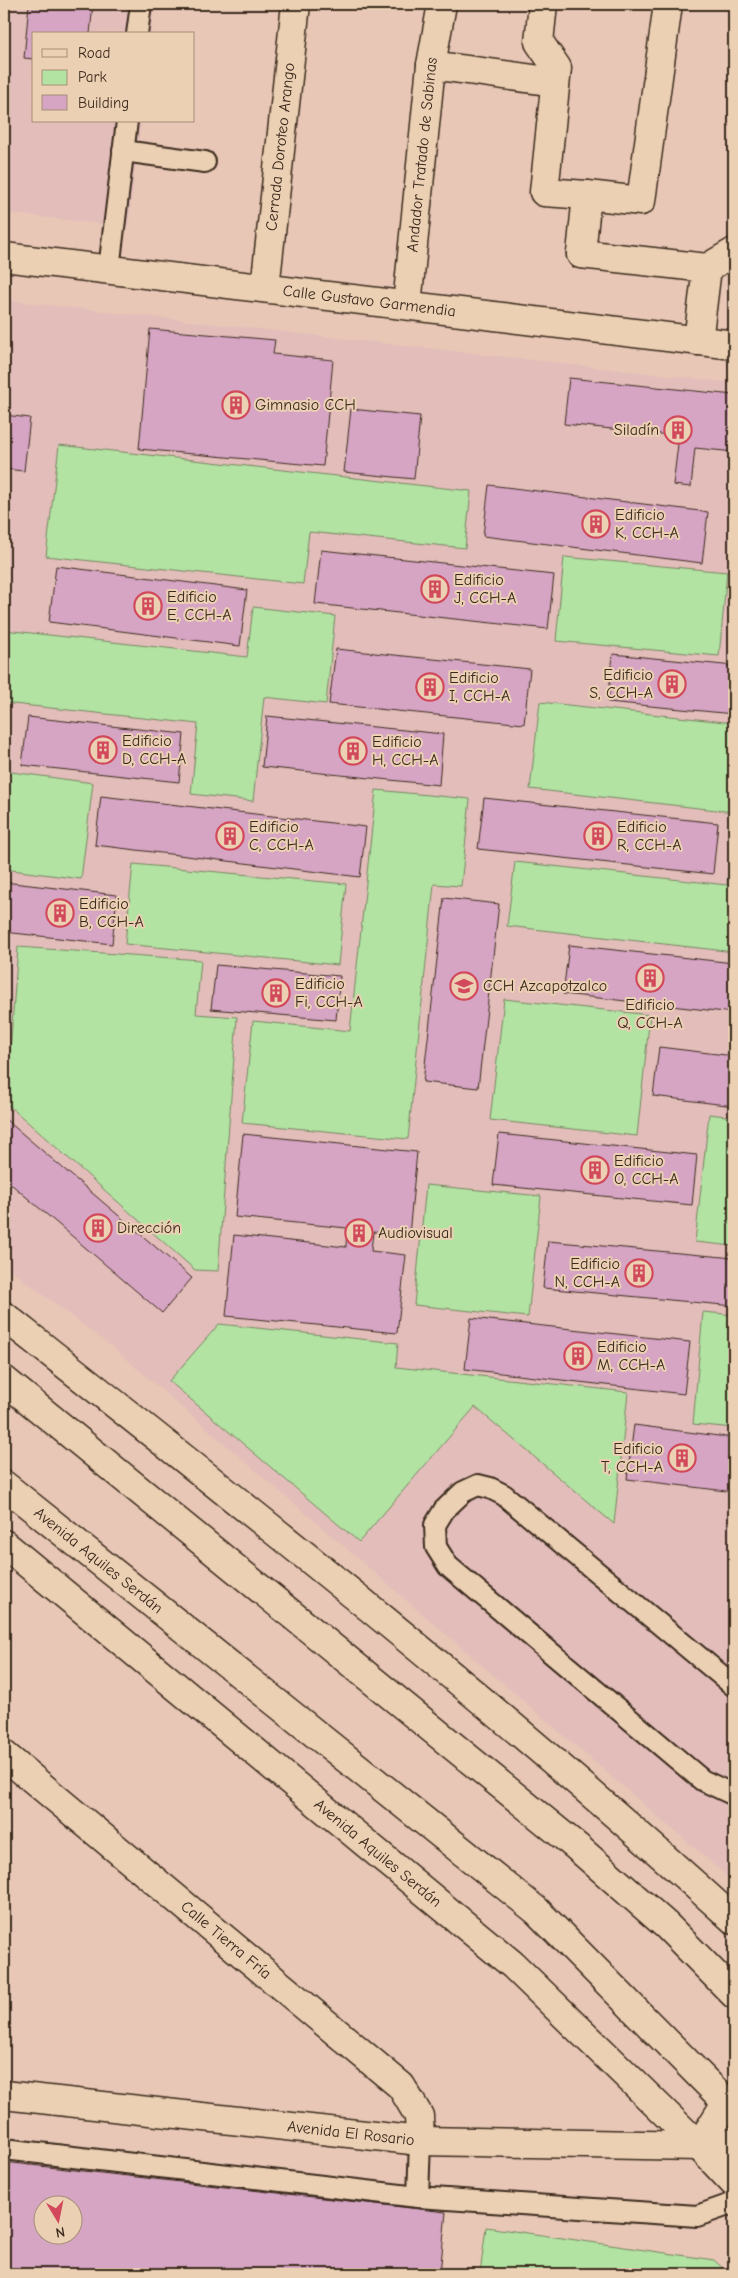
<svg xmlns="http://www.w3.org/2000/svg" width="738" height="2278" viewBox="0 0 738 2278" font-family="'Comic Neue',sans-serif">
  <rect width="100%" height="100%" fill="#e8c7b6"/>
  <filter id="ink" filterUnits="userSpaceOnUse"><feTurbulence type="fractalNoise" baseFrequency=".02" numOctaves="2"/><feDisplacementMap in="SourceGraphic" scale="10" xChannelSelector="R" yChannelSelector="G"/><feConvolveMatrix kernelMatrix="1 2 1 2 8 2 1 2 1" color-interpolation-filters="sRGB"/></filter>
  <g filter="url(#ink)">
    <g fill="#e3bdba">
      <polygon points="4,4 154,4 151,34 34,34 34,121 141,121 128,227 4,213"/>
      <polygon points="4,300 734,383 734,1882 112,1347 4,1265"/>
    </g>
    <g fill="#b2e3a3" stroke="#768660">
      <polygon points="59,445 471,491 465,548 309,532 303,584 46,556"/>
      <polygon points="564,557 727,572 719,656 556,641"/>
      <polygon points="253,607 335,616 326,704 264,697 253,801 191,794 198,724 4,703 4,630 247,657"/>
      <polygon points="540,702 734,723 734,812 530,789"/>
      <polygon points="4,771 93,783 81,879 4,869"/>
      <polygon points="376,790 470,799 461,886 434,884 408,1139 242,1123 253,1021 350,1031"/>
      <polygon points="734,823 734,952 507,926 515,862 727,885"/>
      <polygon points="133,864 346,884 338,965 125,944"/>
      <polygon points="18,947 201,960 196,1014 237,1017 218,1271 195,1270 6,1103"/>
      <polygon points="504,999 650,1015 637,1136 490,1120"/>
      <polygon points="709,1114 734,1117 734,1246 695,1242"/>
      <polygon points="426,1185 541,1196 528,1317 414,1305"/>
      <polygon points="703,1312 734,1315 734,1428 693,1424"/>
      <polygon points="219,1324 398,1343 396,1367 628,1392 614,1524 475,1407 359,1542 169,1381"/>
      <polygon points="486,2227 714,2260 729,2274 480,2274"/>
    </g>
    <g fill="#d6a5c4" stroke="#3b2a1e" fill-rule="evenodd">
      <polygon points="29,4 93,4 90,34 34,34 34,59 24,58"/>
      <polygon points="150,329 275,340 273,354 333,360 323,466 139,449"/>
      <polygon points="569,378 734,395 734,452 695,448 691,487 673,485 679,436 564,424"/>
      <polygon points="351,409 420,416 414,479 344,472"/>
      <polygon points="4,415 30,418 24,471 4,469"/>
      <polygon points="489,485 708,512 702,563 483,536"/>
      <polygon points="321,550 554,575 548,629 315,604"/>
      <polygon points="56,566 247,590 240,646 49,622"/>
      <polygon points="336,649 530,669 524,724 329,704"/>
      <polygon points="613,654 734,666 734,714 608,702"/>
      <polygon points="267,716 443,734 439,785 262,767"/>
      <polygon points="28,717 184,734 179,782 22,765"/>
      <polygon points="101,796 366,827 360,877 95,845"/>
      <polygon points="484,798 718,823 713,874 478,849"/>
      <polygon points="4,882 117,895 112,944 4,932"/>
      <polygon points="444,898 499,904 478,1088 423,1082"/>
      <polygon points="569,945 734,963 734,1013 563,994"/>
      <polygon points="216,965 340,976 336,1020 211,1009"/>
      <polygon points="659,1047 734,1056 734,1106 653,1096"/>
      <polygon points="4,1118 192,1278 162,1313 4,1178"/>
      <polygon points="243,1134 417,1152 409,1235 373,1232 371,1251 406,1255 397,1333 226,1316 234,1235 346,1247 347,1228 235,1217"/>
      <polygon points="499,1134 697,1155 692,1205 493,1185"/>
      <polygon points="548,1241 734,1258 734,1306 543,1288"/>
      <polygon points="471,1318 690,1342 684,1394 465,1369"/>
      <polygon points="634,1425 734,1438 734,1492 627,1479"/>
      <path d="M 4,2162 L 446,2212 L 440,2274 L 4,2274 ZM 42,2206 L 72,2206 L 72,2236 L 42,2236 Z"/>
    </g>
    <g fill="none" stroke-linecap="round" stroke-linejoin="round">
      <g stroke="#3b2a1e" stroke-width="24">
        <g id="service">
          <polyline points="137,34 141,4"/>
          <polyline points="123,151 205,162"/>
          <polyline points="109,269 127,121"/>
          <polyline points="734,1686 504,1495 490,1488 478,1485 463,1492 444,1510 435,1525 436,1547 448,1566 702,1780 734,1795"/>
          <polyline points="4,2149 418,2197 697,2216 734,2203"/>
          <polyline points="418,2197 420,2141"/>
        </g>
      </g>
      <g stroke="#3b2a1e" stroke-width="31">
        <g id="pedestrian">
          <polyline points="543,4 539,42 557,68 544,192 587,195"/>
          <polyline points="431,65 555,82"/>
          <polyline points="581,254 587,195 641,201 668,4"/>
          <polyline points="707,268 734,252"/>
          <path id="s1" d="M 407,305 L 431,65 L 442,4"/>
        </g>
      </g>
      <g stroke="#3b2a1e" stroke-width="31">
        <g id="minor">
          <polyline points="581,254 707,268 698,341"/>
          <path id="s2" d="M 4,257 L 734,345"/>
          <path id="s3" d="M 265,288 L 296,4"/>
          <path id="s4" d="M 4,1755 L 401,2086 L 419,2116 L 420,2141"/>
        </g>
      </g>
      <g stroke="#3b2a1e" stroke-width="31">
        <g id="tertiary">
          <path d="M 4,1316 C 252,1512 500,1707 734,1920"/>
          <path id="s5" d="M 4,1544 L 513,1965 L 699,2146 L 734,2183"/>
          <path id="s6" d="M 4,2095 L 420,2141 L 699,2146"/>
        </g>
      </g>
      <g stroke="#3b2a1e" stroke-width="31">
        <g id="secondary">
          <polyline points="699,2146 726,2103 734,2100"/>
          <polyline points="699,2146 734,2143"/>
        </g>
      </g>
      <g stroke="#3b2a1e" stroke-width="31">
        <g id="primary">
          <polyline points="4,1380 577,1847 667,1926 734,1994"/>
          <path id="s7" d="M 4,1485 L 537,1911 L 734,2110"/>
        </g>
      </g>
      <use href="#service" stroke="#ecd0b3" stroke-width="20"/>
      <use href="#pedestrian" stroke="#ecd0b3" stroke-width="28"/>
      <use href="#minor" stroke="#ecd0b3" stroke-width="28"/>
      <use href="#tertiary" stroke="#ecd0b3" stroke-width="28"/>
      <use href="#secondary" stroke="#ecd0b3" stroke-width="28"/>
      <use href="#primary" stroke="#ecd0b3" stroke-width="28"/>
    </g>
  </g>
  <defs>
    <g id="building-ring" transform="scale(1.4375)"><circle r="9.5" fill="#ecd0b3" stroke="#d1495b" stroke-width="1.5"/><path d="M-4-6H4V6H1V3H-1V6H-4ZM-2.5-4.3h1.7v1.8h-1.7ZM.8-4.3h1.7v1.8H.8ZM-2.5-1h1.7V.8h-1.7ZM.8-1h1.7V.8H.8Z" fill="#d1495b"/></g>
    <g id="school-ring" transform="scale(1.4375)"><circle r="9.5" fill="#ecd0b3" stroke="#d1495b" stroke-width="1.5"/><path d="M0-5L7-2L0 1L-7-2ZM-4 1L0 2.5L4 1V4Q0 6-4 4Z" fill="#d1495b"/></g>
  </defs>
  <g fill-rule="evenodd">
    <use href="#building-ring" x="236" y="405"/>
    <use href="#building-ring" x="678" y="430"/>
    <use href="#building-ring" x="596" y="524"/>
    <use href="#building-ring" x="435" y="589"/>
    <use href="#building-ring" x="148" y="606"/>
    <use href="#building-ring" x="672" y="684"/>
    <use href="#building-ring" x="430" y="687"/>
    <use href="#building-ring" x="103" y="750"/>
    <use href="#building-ring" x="353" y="751"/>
    <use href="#building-ring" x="230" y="836"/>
    <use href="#building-ring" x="598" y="836"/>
    <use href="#building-ring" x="60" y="913"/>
    <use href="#building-ring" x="650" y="978"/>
    <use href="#school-ring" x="464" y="986"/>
    <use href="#building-ring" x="276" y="993"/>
    <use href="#building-ring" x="595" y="1170"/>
    <use href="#building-ring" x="98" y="1228"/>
    <use href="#building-ring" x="359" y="1233"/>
    <use href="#building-ring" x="639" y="1273"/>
    <use href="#building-ring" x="578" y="1356"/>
    <use href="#building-ring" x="682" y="1458"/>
  </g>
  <g text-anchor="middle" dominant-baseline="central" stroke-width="4" stroke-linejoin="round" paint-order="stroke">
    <g font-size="16" fill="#3b2a1e" stroke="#ecd0b3">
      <text stroke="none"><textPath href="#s3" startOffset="142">Cerrada Doroteo Arango</textPath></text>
      <text stroke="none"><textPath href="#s1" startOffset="151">Andador Tratado de Sabinas</textPath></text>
      <text stroke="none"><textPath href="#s2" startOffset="368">Calle Gustavo Garmendia</textPath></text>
      <text stroke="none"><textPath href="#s7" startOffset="121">Avenida Aquiles Serdán</textPath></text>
      <text stroke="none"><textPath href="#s5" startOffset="485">Avenida Aquiles Serdán</textPath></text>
      <text stroke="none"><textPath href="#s4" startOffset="289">Calle Tierra Fría</textPath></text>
      <text stroke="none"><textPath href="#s6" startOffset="349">Avenida El Rosario</textPath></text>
    </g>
    <g font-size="16" fill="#3b2a1e" stroke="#ecd0b3" text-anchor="start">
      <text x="255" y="405">Gimnasio CCH</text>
      <text x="659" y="430" text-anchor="end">Siladín</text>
      <text x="615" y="515">Edificio<tspan x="615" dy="18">K, CCH-A</tspan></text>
      <text x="454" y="580">Edificio<tspan x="454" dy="18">J, CCH-A</tspan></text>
      <text x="167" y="597">Edificio<tspan x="167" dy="18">E, CCH-A</tspan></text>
      <text x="653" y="675" text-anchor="end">Edificio<tspan x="653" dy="18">S, CCH-A</tspan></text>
      <text x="449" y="678">Edificio<tspan x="449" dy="18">I, CCH-A</tspan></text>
      <text x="122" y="741">Edificio<tspan x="122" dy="18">D, CCH-A</tspan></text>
      <text x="372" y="742">Edificio<tspan x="372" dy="18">H, CCH-A</tspan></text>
      <text x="249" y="827">Edificio<tspan x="249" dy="18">C, CCH-A</tspan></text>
      <text x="617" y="827">Edificio<tspan x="617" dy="18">R, CCH-A</tspan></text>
      <text x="79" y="904">Edificio<tspan x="79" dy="18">B, CCH-A</tspan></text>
      <text x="295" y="984">Edificio<tspan x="295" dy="18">Fi, CCH-A</tspan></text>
      <text x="483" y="986">CCH Azcapotzalco</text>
      <text x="650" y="1005" text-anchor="middle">Edificio<tspan x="650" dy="18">Q, CCH-A</tspan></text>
      <text x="614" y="1161">Edificio<tspan x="614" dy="18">O, CCH-A</tspan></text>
      <text x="117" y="1228">Dirección</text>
      <text x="378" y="1233">Audiovisual</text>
      <text x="620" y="1264" text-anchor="end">Edificio<tspan x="620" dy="18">N, CCH-A</tspan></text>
      <text x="597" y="1347">Edificio<tspan x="597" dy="18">M, CCH-A</tspan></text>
      <text x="663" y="1449" text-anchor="end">Edificio<tspan x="663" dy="18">T, CCH-A</tspan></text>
    </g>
  </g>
  <rect width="738" height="2278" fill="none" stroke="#ecd0b3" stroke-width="20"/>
  <rect x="10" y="10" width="718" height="2258" fill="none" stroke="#3b2a1e" stroke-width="2" filter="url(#ink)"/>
  <rect x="32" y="32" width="162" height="90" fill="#ecd0b3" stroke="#a58e77"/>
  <rect x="42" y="49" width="25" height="8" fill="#ecd0b3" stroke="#a58e77"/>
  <text x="78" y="58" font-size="15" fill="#3b2a1e">Road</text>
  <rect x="42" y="70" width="25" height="15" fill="#b2e3a3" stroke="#a58e77"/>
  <text x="78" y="82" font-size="15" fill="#3b2a1e">Park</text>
  <rect x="42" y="95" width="25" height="15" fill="#d6a5c4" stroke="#a58e77"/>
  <text x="78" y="108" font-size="15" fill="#3b2a1e">Building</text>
  <g transform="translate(58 2220) rotate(170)"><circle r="24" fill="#ecd0b3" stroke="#a58e77"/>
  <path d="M0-4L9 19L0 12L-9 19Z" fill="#d1495b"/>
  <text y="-8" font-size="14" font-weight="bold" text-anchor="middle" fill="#3b2a1e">N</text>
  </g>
</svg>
